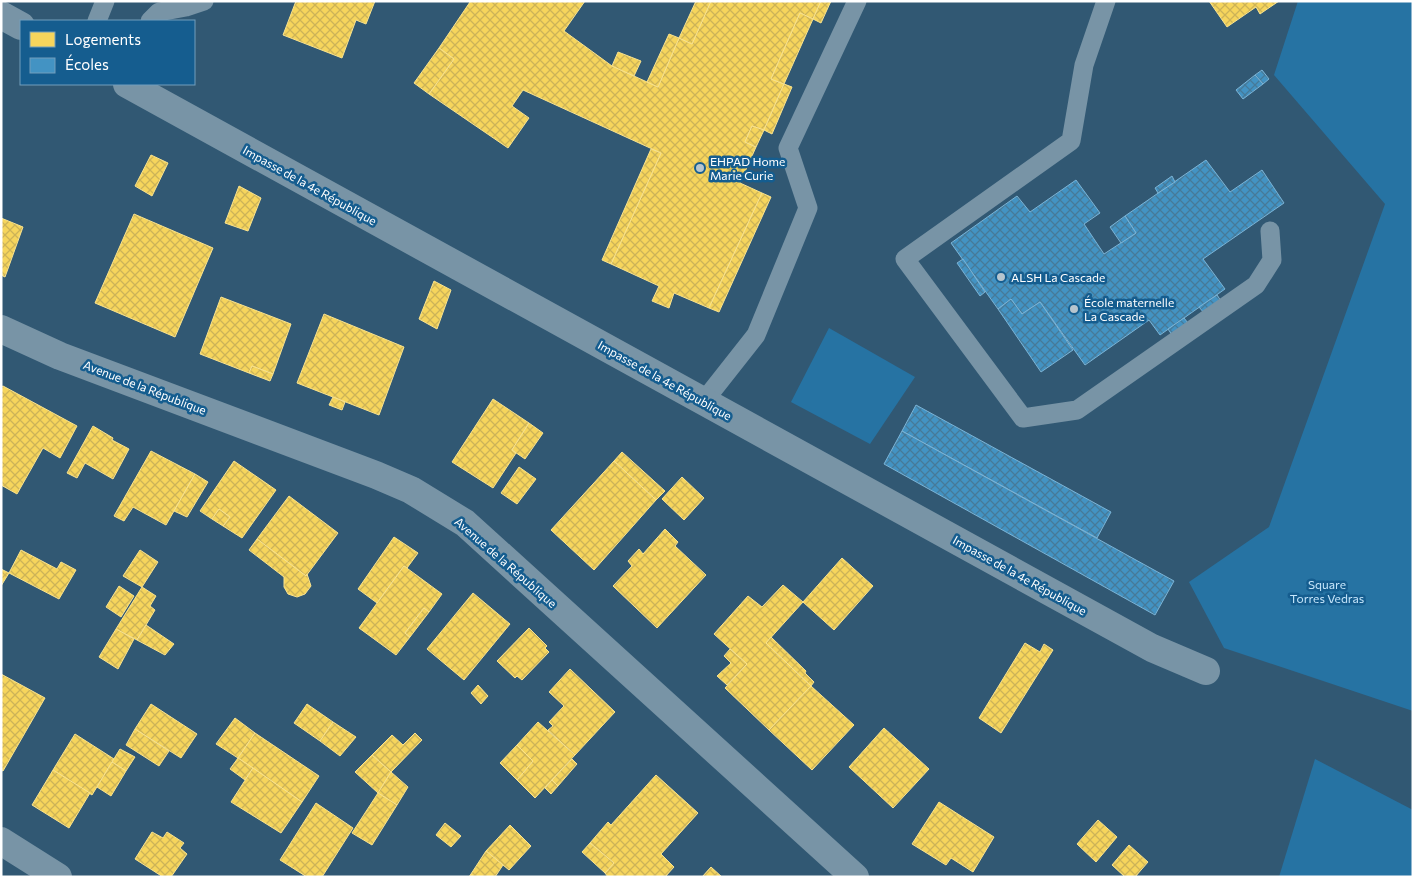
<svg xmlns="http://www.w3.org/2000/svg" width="1414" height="878" viewBox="0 0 1414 878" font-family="Commissioner,sans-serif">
  <defs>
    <pattern id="homes-cross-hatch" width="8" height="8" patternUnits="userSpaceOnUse" patternTransform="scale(1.25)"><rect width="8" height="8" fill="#f6d55c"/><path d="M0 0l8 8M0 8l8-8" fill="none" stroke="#ccb358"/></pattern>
    <pattern id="schools-cross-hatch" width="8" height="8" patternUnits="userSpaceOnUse" patternTransform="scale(1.25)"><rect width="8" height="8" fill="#4393c3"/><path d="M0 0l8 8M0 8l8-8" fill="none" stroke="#467a99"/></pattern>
  </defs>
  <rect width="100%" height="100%" fill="#315873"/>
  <g fill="#2673a3">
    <polygon points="1298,1 1413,1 1413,711 1224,648 1189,582 1269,527 1385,204 1274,75"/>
    <polygon points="829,328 915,377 870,444 791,402"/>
    <polygon points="1315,759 1413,810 1413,877 1279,877"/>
  </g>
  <g fill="url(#homes-cross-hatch)" stroke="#f9e28d">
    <polygon points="296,1 375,1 366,24 356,20 342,58 283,35"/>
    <polygon points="468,1 585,1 564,31 612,66 658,87 679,38 692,44 711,1 821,1 813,19 800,13 771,79 784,84 764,130 752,126 745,142 756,147 740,183 762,193 709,308 674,293 669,308 652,301 659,286 611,264 661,153 523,90 512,106 529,118 508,148 429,94 454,59 439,48 470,2"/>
    <polygon points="696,1 711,1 692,44 679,38"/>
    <polygon points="821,1 831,1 821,23 813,19"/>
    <polygon points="1209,1 1279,1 1260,14 1256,7 1227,27"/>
    <polygon points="800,13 813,19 784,84 771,79"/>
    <polygon points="669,34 679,38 658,87 647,82"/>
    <polygon points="439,48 454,59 429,94 414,83"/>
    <polygon points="618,52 641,61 634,76 612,66"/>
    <polygon points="784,84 792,87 772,134 764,130"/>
    <polygon points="752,126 764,130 756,147 745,142"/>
    <polygon points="651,149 661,153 611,264 602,260"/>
    <polygon points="151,155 168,163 152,196 135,186"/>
    <polygon points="239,186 261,198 248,231 225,223"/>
    <polygon points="762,193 771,197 719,312 709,308"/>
    <polygon points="134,214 213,248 175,337 95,303"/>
    <polygon points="1,218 23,227 5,277 1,275"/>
    <polygon points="434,281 451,290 437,329 419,319"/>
    <polygon points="221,297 291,324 273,374 252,366 249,373 200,354"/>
    <polygon points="324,314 404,347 379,415 297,383"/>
    <polygon points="252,366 273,374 270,381 249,373"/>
    <polygon points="3,386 77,426 60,458 43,448 17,494 1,485 1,387"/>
    <polygon points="333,397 345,402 342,410 329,405"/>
    <polygon points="493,399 529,423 512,450 516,453 493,488 452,462"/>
    <polygon points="529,423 543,433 525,459 512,450"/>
    <polygon points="93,426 113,438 112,440 129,449 113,479 85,463 77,478 67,473"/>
    <polygon points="151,451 195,474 166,525 133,507 124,521 114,516"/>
    <polygon points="622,452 665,491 656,500 614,461"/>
    <polygon points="234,461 276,490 242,538 223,526 230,517 219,509 212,519 200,511"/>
    <polygon points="614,461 656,500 594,570 551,530"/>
    <polygon points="519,467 536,479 517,504 501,493"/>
    <polygon points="195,474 208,482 187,517 174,511"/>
    <polygon points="682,477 704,498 684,520 662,499"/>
    <polygon points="289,496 338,533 306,576 257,539"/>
    <polygon points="219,509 230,517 223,526 212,519"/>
    <polygon points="665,529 678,542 675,546 706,575 657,628 613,586 632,566 628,561 639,549 643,554"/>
    <polygon points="394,537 418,553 407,568 404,566 377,603 358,589"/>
    <polygon points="257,539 306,576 307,574 311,586 305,594 297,597 288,594 284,587 284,577 249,550"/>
    <polygon points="21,550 57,569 61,562 76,570 59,599 9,573"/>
    <polygon points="140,550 158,562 142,587 123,576"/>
    <polygon points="842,558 873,586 834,630 803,602"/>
    <polygon points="404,566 442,594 429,612 424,608 405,633 410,637 396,655 359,628"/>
    <polygon points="1,569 9,573 1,586"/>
    <polygon points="783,585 803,602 766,643 811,686 769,730 725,688 747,664 714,634 748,596 762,607"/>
    <polygon points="119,586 134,596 121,617 106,607"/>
    <polygon points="142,587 156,596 150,606 155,610 137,640 116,629"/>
    <polygon points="473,593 510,624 464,680 427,649"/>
    <polygon points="424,608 429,612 410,637 405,633"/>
    <polygon points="146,625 174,644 165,655 137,640"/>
    <polygon points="529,628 547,646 545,648 549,652 522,680 517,676 515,678 497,661"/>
    <polygon points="116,629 134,639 118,669 99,657"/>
    <polygon points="771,637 806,671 805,673 814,682 811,686 766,643"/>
    <polygon points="1025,643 1040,652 1044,644 1053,650 1001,733 979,718"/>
    <polygon points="730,649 747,664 727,685 717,676 731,663 724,656"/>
    <polygon points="570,669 615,712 575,755 548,730 553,726 549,722 564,706 549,692"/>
    <polygon points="1,674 45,698 3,771 1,770"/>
    <polygon points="478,685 488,696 481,704 471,693"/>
    <polygon points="811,686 854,725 812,770 769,730"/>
    <polygon points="151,704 197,734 181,758 135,729"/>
    <polygon points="307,704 333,722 320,741 294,723"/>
    <polygon points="235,718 255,733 238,758 216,744"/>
    <polygon points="333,722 356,737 340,756 320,741"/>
    <polygon points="538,722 575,755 535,798 517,780 533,761 517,745"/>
    <polygon points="884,728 929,769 893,808 849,767"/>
    <polygon points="135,729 169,751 159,766 126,745"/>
    <polygon points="255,733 319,776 302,802 238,758"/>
    <polygon points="415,733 422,740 391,772 372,755 392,735 403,745"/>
    <polygon points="75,734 114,759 92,795 53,770"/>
    <polygon points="517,745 533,761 517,780 500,763"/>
    <polygon points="120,749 135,757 126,771 112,762"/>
    <polygon points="372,755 391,772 378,793 355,772"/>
    <polygon points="238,758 253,768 245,780 230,769"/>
    <polygon points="572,759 577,764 558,786 552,780"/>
    <polygon points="112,762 126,771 111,796 97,787"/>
    <polygon points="253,768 302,802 281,833 231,802"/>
    <polygon points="53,770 90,793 69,828 32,805"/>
    <polygon points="391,772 408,787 397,805 378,793"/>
    <polygon points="656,775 698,813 661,854 674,867 665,877 608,877 605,873 614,863 590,843 608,822 611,825"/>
    <polygon points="552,780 558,786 551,794 545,788"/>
    <polygon points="378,793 397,805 372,845 352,833"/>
    <polygon points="939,802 994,837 973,872 951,858 946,865 912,844"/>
    <polygon points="316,803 353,828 322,877 307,877 280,860"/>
    <polygon points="1098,820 1117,837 1096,862 1077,844"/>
    <polygon points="445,823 461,836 451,847 436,835"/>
    <polygon points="510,825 531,846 509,870 486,851"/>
    <polygon points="152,832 163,838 167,832 184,843 180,848 187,854 171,877 163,877 135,859"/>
    <polygon points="590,843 614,863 605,873 582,852"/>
    <polygon points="1129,845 1148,862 1135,877 1125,877 1112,865"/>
    <polygon points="486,851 503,865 495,877 469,877"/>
    <polygon points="711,867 722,877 702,877"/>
  </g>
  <g fill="url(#schools-cross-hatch)" stroke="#7bb3d5">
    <polygon points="1262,70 1269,79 1263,84 1255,75"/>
    <polygon points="1255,75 1263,84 1243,99 1236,90"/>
    <polygon points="1206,160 1230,192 1262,170 1284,203 1203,259 1225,289 1160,335 1149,320 1085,365 1040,302 1022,314 1011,299 998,309 951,243 1017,196 1030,212 1076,180 1100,213 1084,224 1104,254 1136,233 1125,216"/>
    <polygon points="1172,176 1175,182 1158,193 1155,188"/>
    <polygon points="1125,216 1136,233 1121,243 1110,227"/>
    <polygon points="963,259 985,292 980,296 957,263"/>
    <polygon points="1217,295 1221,301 1204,313 1199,307"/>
    <polygon points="1011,299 1022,314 1040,302 1073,350 1041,372 998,309"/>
    <polygon points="1184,318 1188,323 1172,335 1168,329"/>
    <polygon points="916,405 1111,512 1097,538 902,431"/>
    <polygon points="902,431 1174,581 1155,615 884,464"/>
  </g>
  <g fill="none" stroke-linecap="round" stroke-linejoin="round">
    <g stroke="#7894a6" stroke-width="19">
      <polyline points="1106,1 1084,65 1071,141 905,259 1023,418 1077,410 1256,285 1272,260 1270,231"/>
      <polyline points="97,21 105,1"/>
      <polyline points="150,21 159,12 186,7 204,1"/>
      <polyline points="704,401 756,335 808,208 788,148 857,1"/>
    </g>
    <g stroke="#7894a6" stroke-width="28">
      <polyline points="1,15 21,26"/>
      <polyline points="127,84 1152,648 1206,671"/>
      <polyline points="1,329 60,356 376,475 411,490 465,523 855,877"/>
      <polyline points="1,841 58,877"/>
    </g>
  </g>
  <g fill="#b7c5ce" stroke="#155d8f" stroke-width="2">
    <circle cx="700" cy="168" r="5"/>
    <circle cx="1001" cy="277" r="5"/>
    <circle cx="1074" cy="309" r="5"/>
  </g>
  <g text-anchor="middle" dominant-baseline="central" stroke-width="5" stroke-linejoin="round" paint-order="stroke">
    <g font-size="12" fill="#fff" stroke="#155d8f" text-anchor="start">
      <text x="710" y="161">EHPAD Home<tspan x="710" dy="14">Marie Curie</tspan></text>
      <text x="1011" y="277">ALSH La Cascade</text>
      <text x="1084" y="302">École maternelle<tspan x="1084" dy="14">La Cascade</tspan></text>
    </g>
    <g font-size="12" fill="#fff" stroke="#155d8f">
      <text transform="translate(310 185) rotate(29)">Impasse de la 4e République</text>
      <text transform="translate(665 380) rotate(29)">Impasse de la 4e République</text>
      <text transform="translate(145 387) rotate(21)">Avenue de la République</text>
      <text transform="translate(506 562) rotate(41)">Avenue de la République</text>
      <text transform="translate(1020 575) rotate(29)">Impasse de la 4e République</text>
    </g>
    <g font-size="12" fill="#c7e7fc" stroke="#155d8f">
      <text x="1327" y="584">Square<tspan x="1327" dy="14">Torres Vedras</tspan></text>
    </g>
  </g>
  <rect width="1414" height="878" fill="none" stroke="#ffffff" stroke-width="5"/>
  <rect x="20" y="20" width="175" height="65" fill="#155d8f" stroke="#739ebc"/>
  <rect x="30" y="32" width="25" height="15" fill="#f6d55c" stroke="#739ebc"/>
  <text x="65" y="45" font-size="15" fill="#ffffff">Logements</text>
  <rect x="30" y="58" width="25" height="15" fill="#4393c3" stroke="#739ebc"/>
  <text x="65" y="70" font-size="15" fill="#ffffff">Écoles</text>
</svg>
